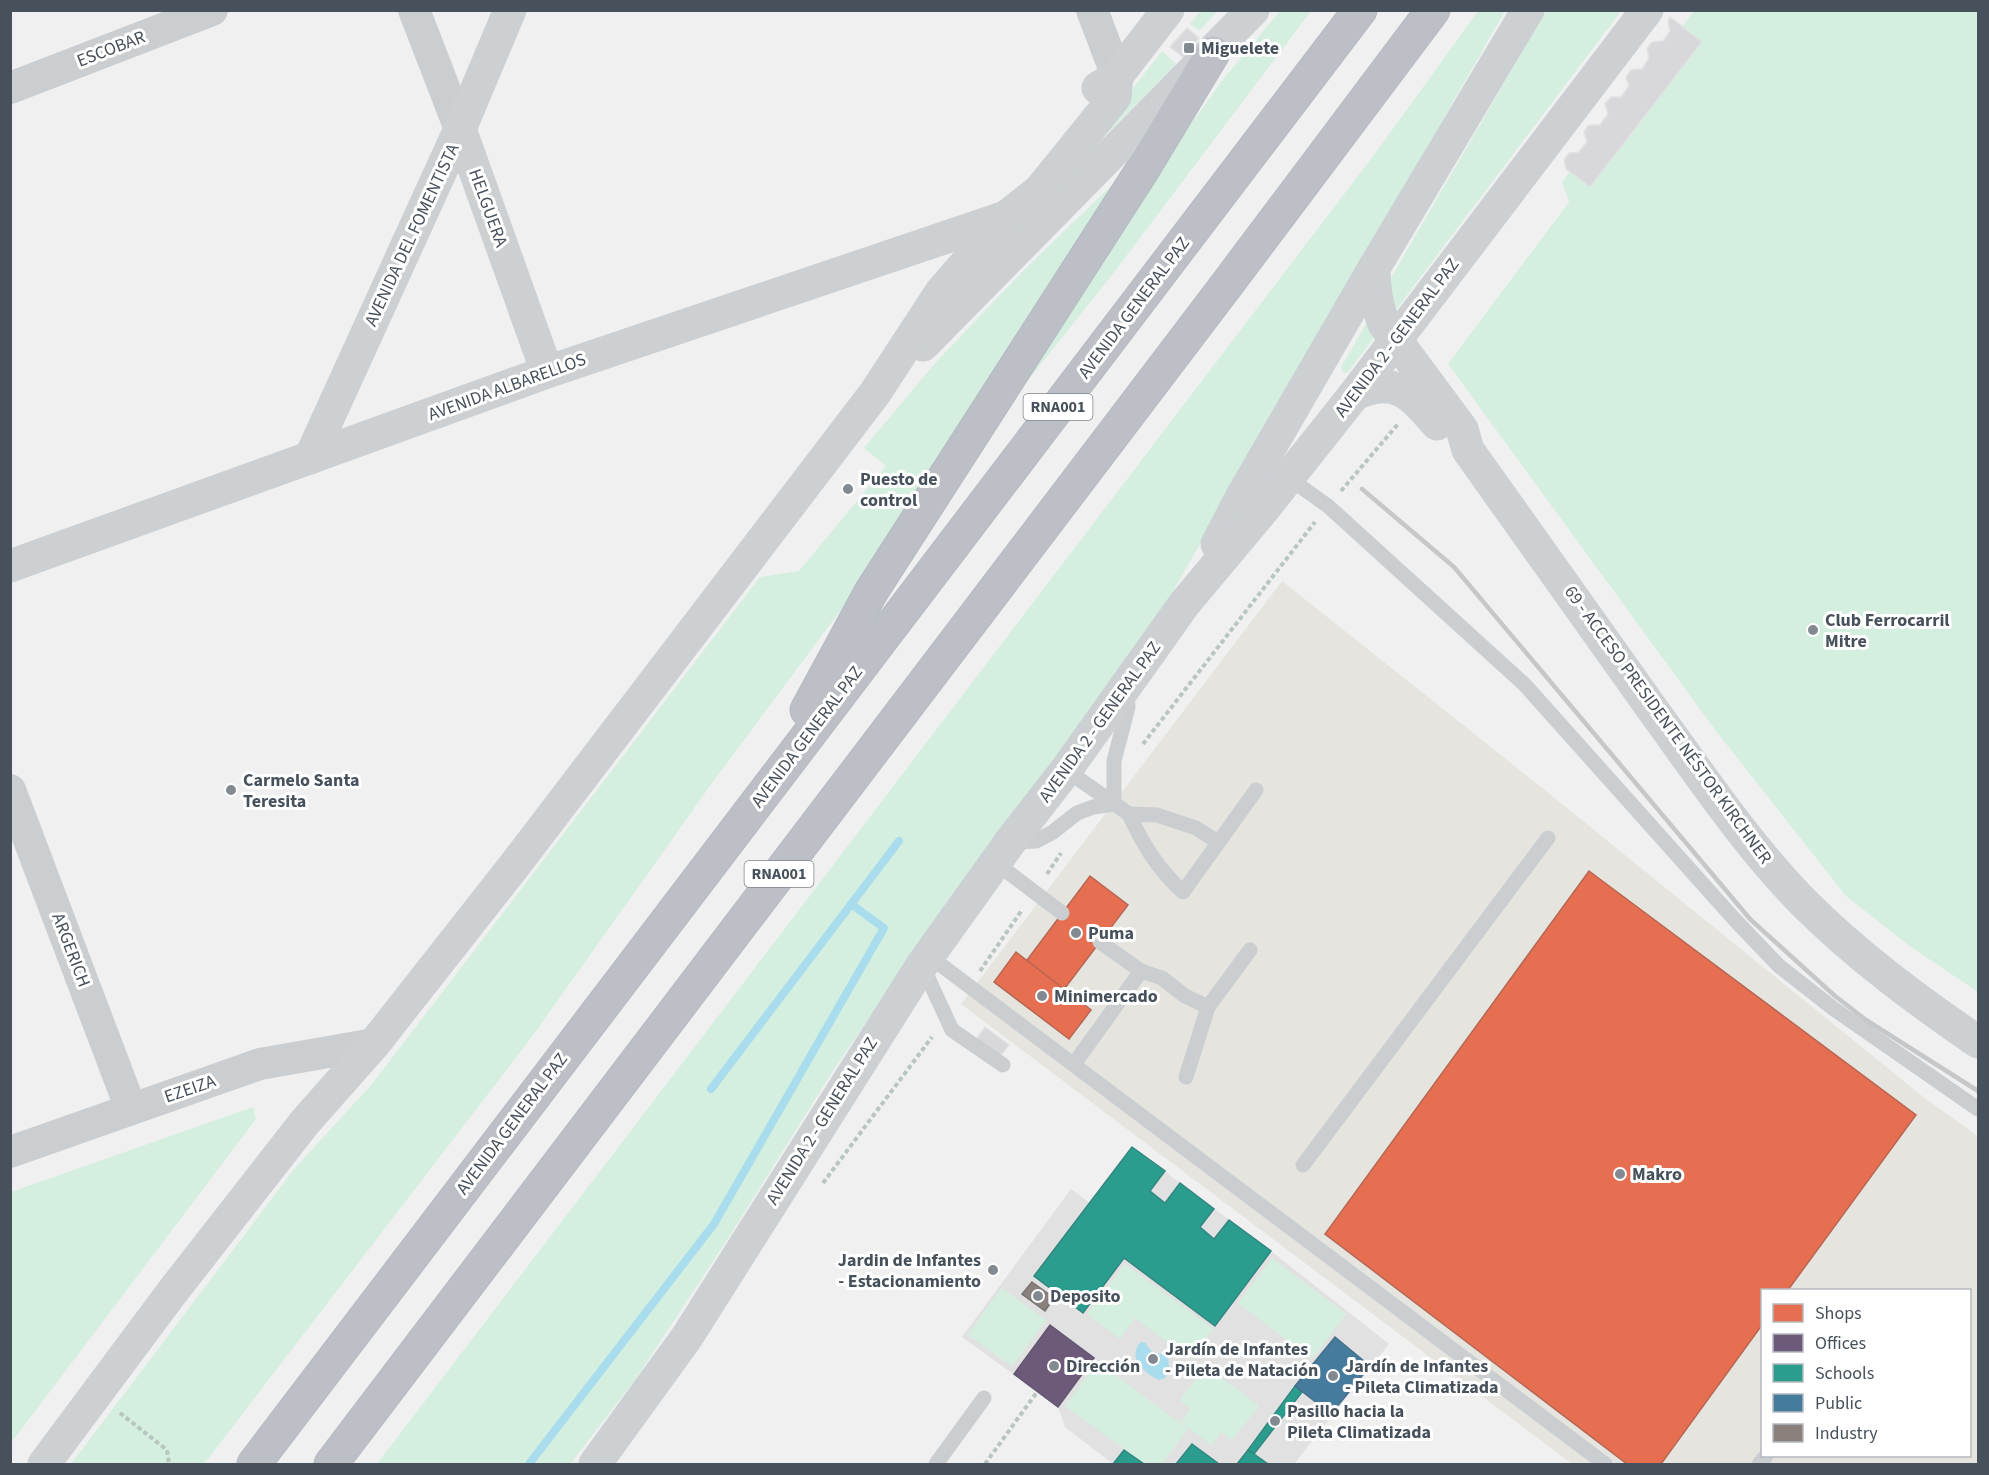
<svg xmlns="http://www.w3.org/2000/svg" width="1989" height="1475" viewBox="0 0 1989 1475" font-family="'Source Sans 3',sans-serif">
  <rect width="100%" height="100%" fill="#f0f0f0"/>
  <path fill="#e5e4de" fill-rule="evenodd" d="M 1282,581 L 1541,787 L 1927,1100 L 1978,1136 L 1978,1464 L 1572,1464 L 961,1004 ZM 1762,1290 L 1970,1290 L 1970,1456 L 1762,1456 Z"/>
  <polygon fill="#e2e1e2" points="1132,1147 1271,1251 1389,1344 1294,1464 1113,1464 1065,1427 1058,1407 962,1337 1071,1189 1090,1203"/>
  <g fill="#d4efe0">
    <polygon points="1201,10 1218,11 1199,31 1190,24"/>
    <polygon points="1280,11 1311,11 1115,271 1005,409 1150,180 1225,77"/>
    <polygon points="1478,11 1505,11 1160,614 1088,714 976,863 836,1066 729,1237 635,1380 570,1464 377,1464 1377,151"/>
    <polygon points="1546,11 1621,11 1395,311 1388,283"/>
    <polygon points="1694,11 1978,11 1978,992 1911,947 1846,896 1716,731 1448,364 1569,202 1562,182"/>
    <polygon points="1162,51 1176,64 1066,175"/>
    <polygon points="1114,183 1117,185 849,599 712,783 534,1034 204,1464 71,1464 295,1168 372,1084 760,577 799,571 886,466 864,448 936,362 1026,268"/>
    <polygon points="1370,317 1378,332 1348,372 1345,373 1342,371 1341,367"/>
    <polygon points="253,1107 256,1119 11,1443 11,1192"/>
    <polygon points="1272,1258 1346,1314 1312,1359 1238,1303"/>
    <polygon points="1125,1264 1213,1329 1190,1359 1135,1318 1120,1339 1087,1314"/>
    <polygon points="1001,1288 1046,1320 1012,1366 968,1335"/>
    <polygon points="1098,1362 1188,1429 1162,1464 1145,1464 1065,1406"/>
    <polygon points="1206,1366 1259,1406 1232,1440 1221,1432 1211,1445 1181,1422 1191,1409 1180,1400"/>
  </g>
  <path fill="#a9dced" d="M 1141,1342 L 1146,1343 C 1150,1354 1159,1353 1168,1356 L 1169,1367 L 1165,1378 L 1159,1380 C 1145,1374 1126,1357 1141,1342 Z"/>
  <g fill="#e76f51" stroke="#b76654" stroke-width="1.5">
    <polygon points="1589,871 1916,1115 1788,1290 1762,1290 1762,1325 1661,1464 1627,1464 1325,1234"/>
    <polygon points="1090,876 1128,905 1062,992 1024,964"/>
    <polygon points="1016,952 1091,1010 1069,1039 994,982"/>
  </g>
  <polygon fill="#6d597a" stroke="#625771" stroke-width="1.5" points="1050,1325 1094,1358 1058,1407 1014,1374"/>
  <g fill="#2a9d8f" stroke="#338680" stroke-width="1.5">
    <polygon points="1132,1147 1165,1171 1150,1191 1165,1203 1180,1183 1214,1209 1200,1227 1214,1239 1229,1220 1271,1251 1215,1326 1124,1258 1083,1313 1034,1276"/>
    <polygon points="1295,1386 1302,1392 1254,1454 1248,1450"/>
    <polygon points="1192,1444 1219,1464 1176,1464"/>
    <polygon points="1124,1450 1144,1464 1113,1464"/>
    <polygon points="1248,1450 1254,1454 1268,1464 1237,1464"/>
  </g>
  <polygon fill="#457b9d" stroke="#466e8a" stroke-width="1.5" points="1335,1337 1370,1366 1331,1414 1295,1386"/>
  <polygon fill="#8a817c" stroke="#767372" stroke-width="1.5" points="1032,1282 1054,1298 1045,1311 1022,1294"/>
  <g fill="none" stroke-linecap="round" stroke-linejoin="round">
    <g stroke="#a9dced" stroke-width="8">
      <polyline points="711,1089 899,841"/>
      <polyline points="529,1464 714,1224 884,928 851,904"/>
    </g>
  </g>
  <g fill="#d8d8da" stroke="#e1e2e3" stroke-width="1.5">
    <polygon points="1670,17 1702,42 1590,187 1566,169 1564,160 1569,153 1579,152 1587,142 1584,132 1589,125 1600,125 1608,114 1605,104 1611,97 1621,97 1629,86 1626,77 1631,70 1642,69 1649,58 1647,49 1652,42 1663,41 1670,31 1668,21"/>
    <polygon points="1187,28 1199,38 1183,57 1170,47"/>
    <polygon points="985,1027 1009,1045 995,1063 972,1045"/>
  </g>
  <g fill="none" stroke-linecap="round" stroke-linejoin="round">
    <g stroke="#b5b9c0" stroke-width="35">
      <g id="highway">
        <polyline points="807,710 871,592 1143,169 1213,53"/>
        <polyline points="254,1464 1360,10"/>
        <polyline points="331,1464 1228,283 1433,10"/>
      </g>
    </g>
    <g stroke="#b8c5c1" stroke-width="4" stroke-dasharray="4.5 3" stroke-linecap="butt">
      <polyline points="1341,491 1398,424"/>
      <polyline points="1143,744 1315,522"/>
      <polyline points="1047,874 1061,853"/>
      <polyline points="980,971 1022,910"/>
      <polyline points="823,1183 932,1037"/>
      <polyline points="120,1413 167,1450 169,1464"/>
      <polyline points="985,1464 1037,1392"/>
    </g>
    <g stroke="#cbced1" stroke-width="15">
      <polyline points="1286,476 1328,506 1525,685 1735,920 1779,966 1834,1009 1978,1109"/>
      <polyline points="1066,770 1129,814 1157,815 1196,828 1218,842"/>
      <polyline points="1114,804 1114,761 1128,707 1127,695"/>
      <path d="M 1129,814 C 1143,845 1158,869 1183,892 L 1256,790"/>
      <polyline points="1013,842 1036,841 1053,832 1077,813 1093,807 1114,804"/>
      <polyline points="996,863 1062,913"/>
      <polyline points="929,956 1605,1464"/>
      <polyline points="922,965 952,1030 1003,1065"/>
      <polyline points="1141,971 1162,978 1185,996 1208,1007"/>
      <polyline points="1074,1064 1141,971 1100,942"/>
      <polyline points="1186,1077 1208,1007 1250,950"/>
      <polyline points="1303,1165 1548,838"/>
      <polyline points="936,1464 984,1398"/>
      <polyline points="1759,1464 1766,1456"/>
    </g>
    <g stroke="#cbced1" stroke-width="32">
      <polyline points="414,10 460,129"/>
      <polyline points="1092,10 1117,76"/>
      <polyline points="10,88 212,10"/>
      <polyline points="10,790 131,1109"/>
      <polyline points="10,1152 260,1064 374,1044"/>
    </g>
    <g stroke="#ccd0d3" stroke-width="33">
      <polyline points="1098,88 1117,76 1168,10"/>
      <polyline points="460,129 547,372"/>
      <path d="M 1374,268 C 1374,288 1376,305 1384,324 L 1462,429 L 1468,450 C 1530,537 1591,623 1653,710 C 1701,776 1747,845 1804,903 C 1857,956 1917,1000 1978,1042"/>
      <polyline points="923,345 1253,10"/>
      <path d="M 1354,395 C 1394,374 1412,395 1437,424"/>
      <polyline points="310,458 460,129 510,10"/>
      <polyline points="1217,544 1242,496 1374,268 1528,10"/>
      <polyline points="10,566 547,372 1006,217"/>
      <polyline points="44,1464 173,1291 305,1122 374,1044 514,866 875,393 941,292 1006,217 1039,191 1115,97 1117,76"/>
      <polyline points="595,1464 687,1337 922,965 1010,842 1066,770 1185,603 1262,511 1354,395 1647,10"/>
    </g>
    <use href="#highway" stroke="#bcc0c6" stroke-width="33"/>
    <polyline stroke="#c6c7c9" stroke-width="4.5" points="1362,489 1454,567 1750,919 1835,996 1866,1020 1978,1091"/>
  </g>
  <g fill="#828990" stroke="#fff" stroke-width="2">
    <rect x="1183" y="42" width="12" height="12" rx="3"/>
    <circle cx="848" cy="489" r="6"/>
    <circle cx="1813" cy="630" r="6"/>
    <circle cx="231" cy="790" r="6"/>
    <circle cx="1076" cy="933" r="6"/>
    <circle cx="1042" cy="996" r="6"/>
    <circle cx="1620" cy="1174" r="6"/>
    <circle cx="993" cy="1270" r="6"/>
    <circle cx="1038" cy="1296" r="6"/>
    <circle cx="1153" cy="1359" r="6"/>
    <circle cx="1054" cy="1366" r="6"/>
    <circle cx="1333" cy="1376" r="6"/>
    <circle cx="1275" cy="1421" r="6"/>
  </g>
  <g text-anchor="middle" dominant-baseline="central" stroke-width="6" stroke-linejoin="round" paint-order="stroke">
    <g fill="#fff" stroke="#7e858d" stroke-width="1.5">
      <rect x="1023.5" y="394" width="69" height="26" rx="4.5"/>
      <rect x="744.5" y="861" width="69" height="26" rx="4.5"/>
    </g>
    <g font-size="16" font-weight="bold" fill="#47515c">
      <text x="1058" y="407">RNA001</text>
      <text x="779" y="874">RNA001</text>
    </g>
    <g font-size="18" font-weight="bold" fill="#47515c" stroke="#fff" text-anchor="start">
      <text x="1201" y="48">Miguelete</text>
      <text x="860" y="479">Puesto de<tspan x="860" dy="21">control</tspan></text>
      <text x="1825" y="620">Club Ferrocarril<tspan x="1825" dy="21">Mitre</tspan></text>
      <text x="243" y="780">Carmelo Santa<tspan x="243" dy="21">Teresita</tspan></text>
      <text x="1088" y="933">Puma</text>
      <text x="1054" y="996">Minimercado</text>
      <text x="1632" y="1174">Makro</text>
      <text x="981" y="1260" text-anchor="end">Jardin de Infantes<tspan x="981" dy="21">- Estacionamiento</tspan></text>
      <text x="1050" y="1296">Deposito</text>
      <text x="1165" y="1349">Jardín de Infantes<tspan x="1165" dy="21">- Pileta de Natación</tspan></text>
      <text x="1066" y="1366">Dirección</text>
      <text x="1345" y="1366">Jardín de Infantes<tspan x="1345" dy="21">- Pileta Climatizada</tspan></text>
      <text x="1287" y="1411">Pasillo hacia la<tspan x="1287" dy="21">Pileta Climatizada</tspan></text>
    </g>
    <g font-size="18" fill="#47515c" stroke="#fff">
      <text transform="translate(111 49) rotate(-21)">ESCOBAR</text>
      <text transform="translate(488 208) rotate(70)">HELGUERA</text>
      <text transform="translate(412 235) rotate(-65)">AVENIDA DEL FOMENTISTA</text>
      <text transform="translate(1134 308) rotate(-53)">AVENIDA GENERAL PAZ</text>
      <text transform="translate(1397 338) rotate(-53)">AVENIDA 2 - GENERAL PAZ</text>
      <text transform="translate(507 387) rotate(-20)">AVENIDA ALBARELLOS</text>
      <text transform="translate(1100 722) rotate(-54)">AVENIDA 2 - GENERAL PAZ</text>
      <text transform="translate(1668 725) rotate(54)">69 - ACCESO PRESIDENTE NÉSTOR KIRCHNER</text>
      <text transform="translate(807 737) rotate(-53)">AVENIDA GENERAL PAZ</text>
      <text transform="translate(71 950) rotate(69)">ARGERICH</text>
      <text transform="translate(190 1089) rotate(-19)">EZEIZA</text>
      <text transform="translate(822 1121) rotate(-58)">AVENIDA 2 - GENERAL PAZ</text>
      <text transform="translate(512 1124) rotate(-53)">AVENIDA GENERAL PAZ</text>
    </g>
  </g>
  <rect width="1989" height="1475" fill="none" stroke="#47515c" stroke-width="24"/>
  <rect x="1761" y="1289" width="210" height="168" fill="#ffffff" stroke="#b5b9be" stroke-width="1.5"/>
  <rect x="1773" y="1304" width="30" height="18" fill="#e76f51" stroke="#b5b9be" stroke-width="1.5"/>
  <text x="1815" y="1319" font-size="18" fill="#47515c">Shops</text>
  <rect x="1773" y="1334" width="30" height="18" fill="#6d597a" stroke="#b5b9be" stroke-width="1.5"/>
  <text x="1815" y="1349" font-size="18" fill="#47515c">Offices</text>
  <rect x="1773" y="1364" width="30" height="18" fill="#2a9d8f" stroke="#b5b9be" stroke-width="1.5"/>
  <text x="1815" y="1379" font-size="18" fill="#47515c">Schools</text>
  <rect x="1773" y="1394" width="30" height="18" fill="#457b9d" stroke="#b5b9be" stroke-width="1.5"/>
  <text x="1815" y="1409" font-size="18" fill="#47515c">Public</text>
  <rect x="1773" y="1424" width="30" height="18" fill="#8a817c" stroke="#b5b9be" stroke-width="1.5"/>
  <text x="1815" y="1439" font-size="18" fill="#47515c">Industry</text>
</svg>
